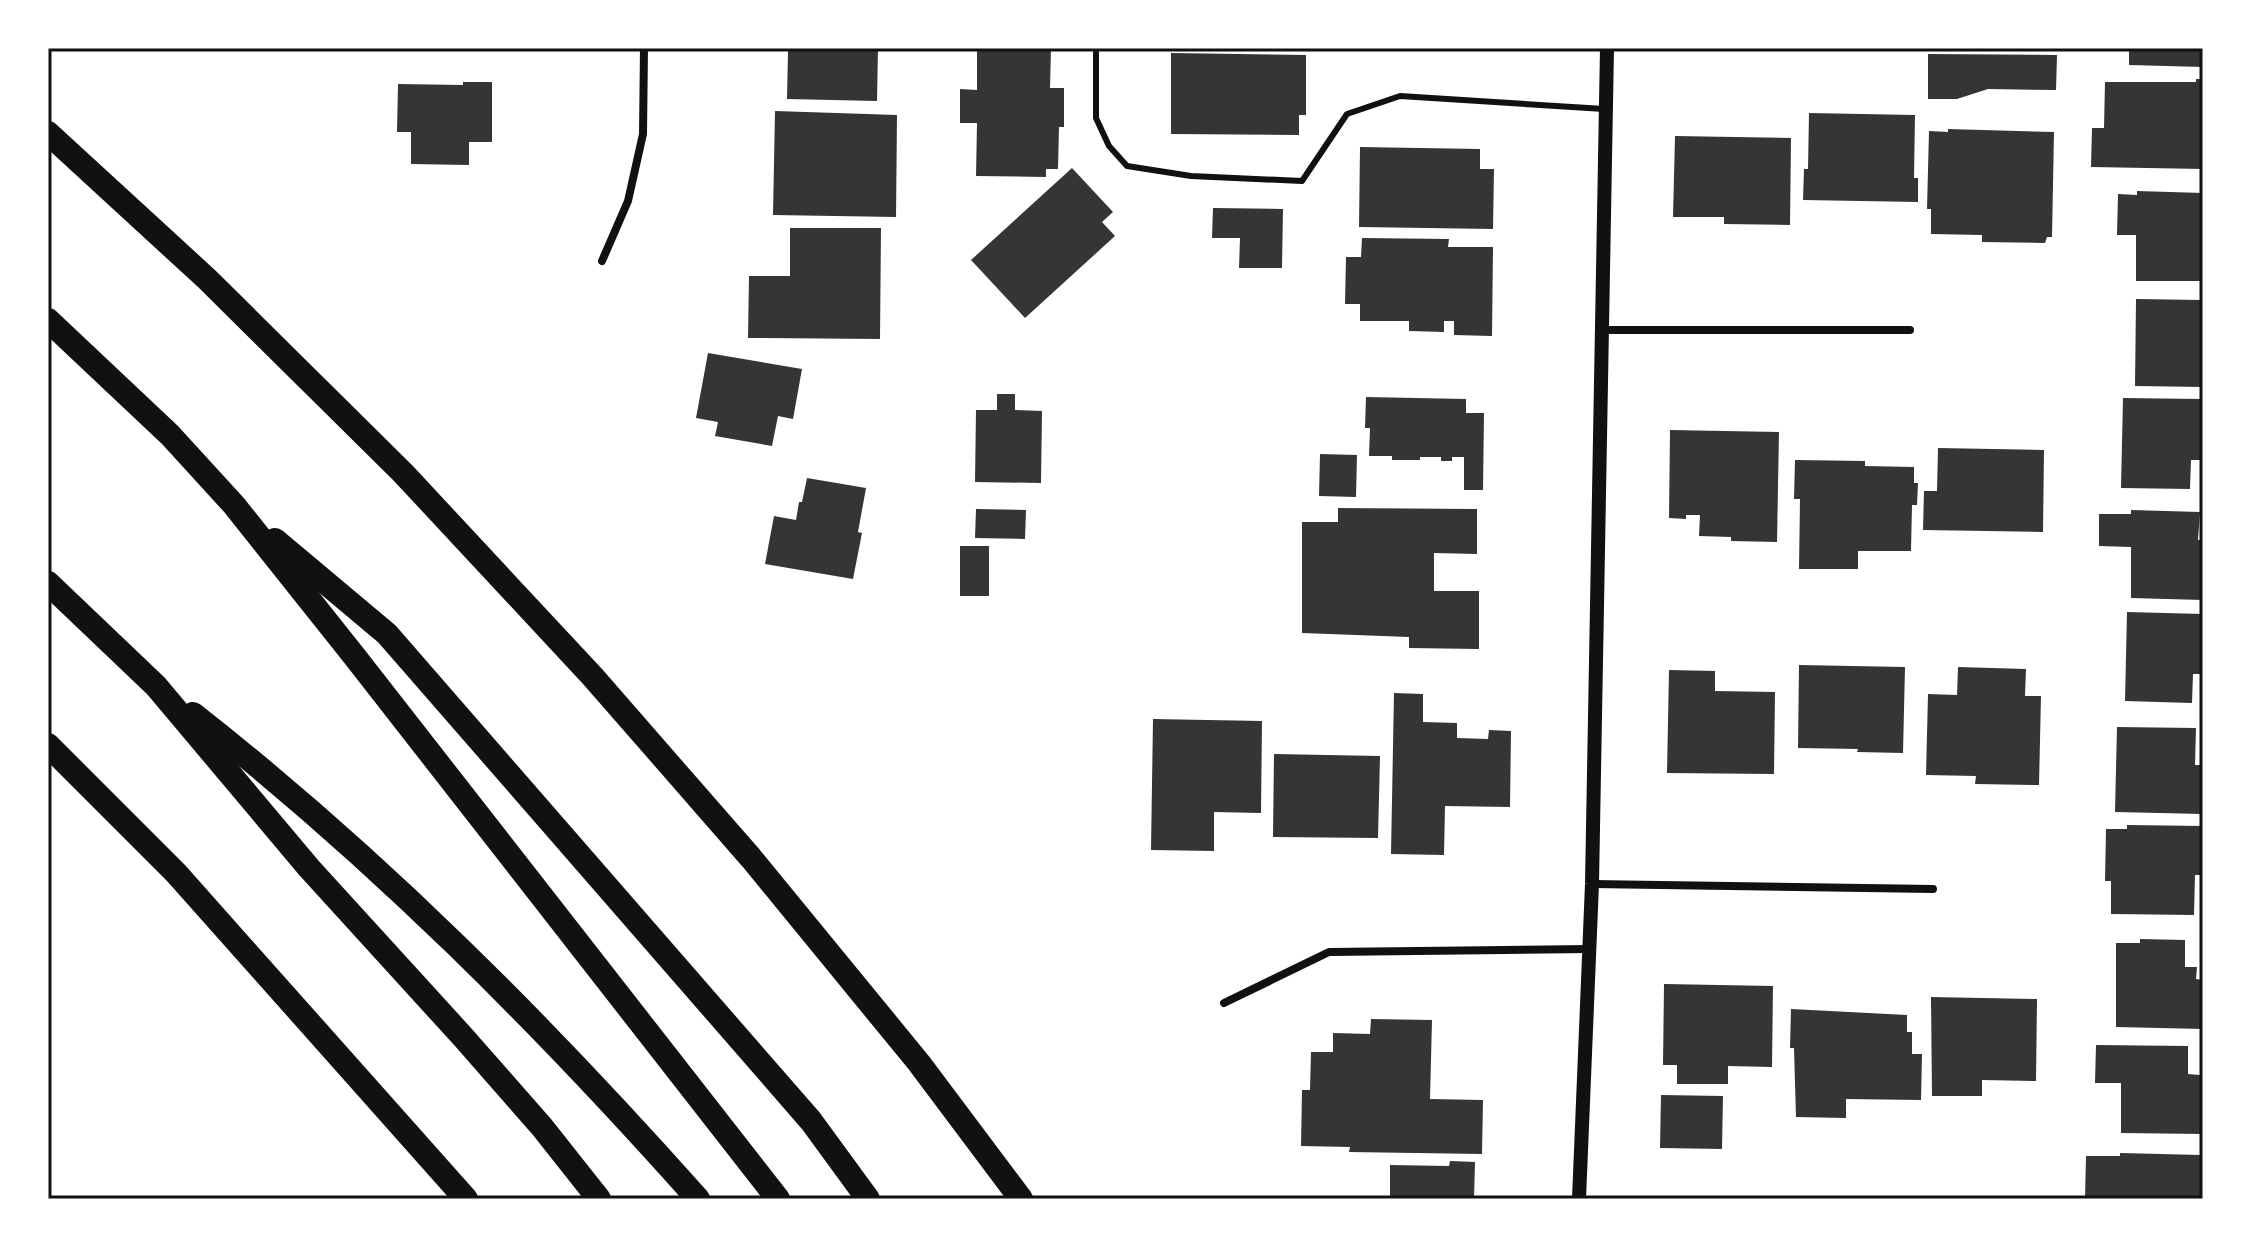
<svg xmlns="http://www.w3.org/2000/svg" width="2251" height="1247" viewBox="0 0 2251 1247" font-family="'Space Grotesk',sans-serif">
  <rect width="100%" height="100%" fill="#fff"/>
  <g fill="#353535">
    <polygon points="770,48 878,48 877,101 787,99 788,51 770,51"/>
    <polygon points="977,48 1051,48 1050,88 1064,88 1064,127 1059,127 1058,169 1046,169 1046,177 976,176 977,123 960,123 960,89 977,90"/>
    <polygon points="2129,48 2203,48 2203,67 2129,65"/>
    <polygon points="1171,53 1306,55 1306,115 1299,115 1299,135 1171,134"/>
    <polygon points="1928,54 2057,55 2056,90 1988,89 1957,99 1928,99"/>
    <polygon points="2196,79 2203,79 2203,169 2091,167 2092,128 2104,128 2105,82 2196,82"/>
    <polygon points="463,82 492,82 492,142 469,142 469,165 411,164 411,132 397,132 398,84 463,85"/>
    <polygon points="775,111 897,115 896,217 773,215"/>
    <polygon points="1809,113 1915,115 1914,178 1918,178 1918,202 1803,200 1804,169 1808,169"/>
    <polygon points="1948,129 2054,132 2052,237 2047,237 2045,243 1982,242 1982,235 1931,234 1931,209 1927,209 1929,131 1948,132"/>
    <polygon points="1675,136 1791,138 1790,225 1724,224 1724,217 1673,217"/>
    <polygon points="1360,147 1480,149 1480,169 1494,169 1493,229 1359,227"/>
    <polygon points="1072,168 1113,212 1102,222 1115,236 1025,318 971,260"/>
    <polygon points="2137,191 2203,193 2203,281 2136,281 2136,235 2117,235 2118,194 2137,195"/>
    <polygon points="1213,208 1283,209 1282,268 1239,268 1240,238 1212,238"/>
    <polygon points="790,228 881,228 880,339 748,338 749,276 790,276"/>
    <polygon points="1362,238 1449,239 1448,247 1493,247 1492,336 1454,335 1454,321 1444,321 1444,332 1409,331 1409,321 1360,321 1360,304 1345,304 1346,257 1361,257"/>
    <polygon points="2136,299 2202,300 2203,387 2135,386"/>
    <polygon points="708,353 802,369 793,419 778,416 772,446 715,436 718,422 696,418"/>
    <polygon points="997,394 1015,394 1015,410 1042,411 1041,483 975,482 976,410 997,410"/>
    <polygon points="1366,397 1466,399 1466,413 1484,413 1483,490 1464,490 1464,457 1452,457 1452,461 1441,461 1441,457 1420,457 1420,460 1392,460 1392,456 1369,456 1370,428 1365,428"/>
    <polygon points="2123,398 2203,399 2202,460 2191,460 2190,489 2121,488"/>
    <polygon points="1670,430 1779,432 1777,542 1731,541 1731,537 1699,536 1700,515 1686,515 1686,519 1669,518"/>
    <polygon points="1938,448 2044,450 2043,532 1923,530 1924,491 1937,491"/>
    <polygon points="1320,454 1357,455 1356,497 1319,496"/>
    <polygon points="1795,460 1865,461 1865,466 1914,467 1914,483 1918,483 1917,505 1912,505 1911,551 1858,551 1858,569 1799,569 1800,499 1794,499"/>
    <polygon points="807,478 866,488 858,532 862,533 853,579 765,564 774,516 796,520 799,502 802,502"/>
    <polygon points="1338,508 1477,509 1477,554 1434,553 1434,591 1479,591 1479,649 1409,648 1409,637 1302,633 1302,522 1338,522"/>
    <polygon points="976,509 1026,510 1025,539 975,538"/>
    <polygon points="2131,510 2200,512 2198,540 2203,540 2203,600 2131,598 2131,547 2099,546 2099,514 2131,514"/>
    <rect x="960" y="546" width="29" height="50"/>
    <polygon points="2127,612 2203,614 2203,674 2193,674 2192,703 2125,701"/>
    <polygon points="1799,665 1905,667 1903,753 1857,752 1858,749 1798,748"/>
    <polygon points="1958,667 2026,669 2025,696 2041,696 2039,785 1975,784 1976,776 1926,775 1928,694 1957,695"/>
    <polygon points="1669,670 1715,671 1715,691 1775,692 1774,774 1667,773"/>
    <polygon points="1394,693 1423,694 1423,722 1457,723 1457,738 1488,739 1489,730 1511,731 1510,807 1445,806 1444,855 1391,854"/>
    <polygon points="1153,719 1262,721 1261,813 1214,812 1214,851 1151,850"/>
    <polygon points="2117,727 2196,728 2195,765 2203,765 2203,814 2115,812"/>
    <polygon points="1274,754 1380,756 1378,838 1273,837"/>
    <polygon points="2127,825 2203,826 2203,875 2195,875 2194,915 2111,914 2111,881 2105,881 2106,829 2127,829"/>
    <polygon points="2140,939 2185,940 2185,967 2197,967 2196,979 2203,980 2203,1029 2116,1027 2116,943 2140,943"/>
    <polygon points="1664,984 1773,986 1772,1067 1728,1066 1728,1084 1677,1084 1677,1065 1663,1065"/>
    <polygon points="1931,997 2037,999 2036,1081 1982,1080 1982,1096 1932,1096"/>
    <polygon points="1791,1009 1907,1015 1907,1032 1912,1032 1912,1054 1922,1054 1921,1100 1846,1099 1846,1118 1796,1117 1794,1048 1790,1048"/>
    <polygon points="1371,1019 1432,1020 1430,1099 1483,1100 1482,1154 1349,1152 1350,1147 1301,1146 1302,1090 1310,1090 1311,1052 1333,1052 1333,1033 1370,1034"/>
    <polygon points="2096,1045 2188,1046 2188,1074 2200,1075 2200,1084 2203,1084 2203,1134 2121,1133 2121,1083 2095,1083"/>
    <polygon points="1661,1095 1723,1096 1722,1149 1660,1148"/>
    <polygon points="2120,1153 2201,1155 2200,1195 2203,1195 2203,1199 2085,1199 2086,1156 2120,1156"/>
    <polygon points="1450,1161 1475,1162 1474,1199 1390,1199 1390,1165 1449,1166"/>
  </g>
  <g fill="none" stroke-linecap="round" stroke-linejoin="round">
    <polyline stroke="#111" stroke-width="6" points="1096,48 1096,118 1109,146 1127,166 1191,176 1302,181 1347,114 1400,96 1604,109"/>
    <g stroke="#111" stroke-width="8">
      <polyline points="602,261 628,201 643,134 644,48"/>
      <polyline points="1601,330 1910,330"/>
      <polyline points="1592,884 1933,889"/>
      <polyline points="1224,1003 1329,952 1589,949"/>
    </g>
    <polyline stroke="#111" stroke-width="14" points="1579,1199 1592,884 1607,48"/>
    <g stroke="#111" stroke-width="24">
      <polyline points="48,133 207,279 403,473 593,677 751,858 919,1063 1021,1199"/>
      <polyline points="48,320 170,435 234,505 355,657 778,1199"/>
      <polyline points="275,540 387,634 811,1121 868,1199"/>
      <polyline points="48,583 156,686 309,868 463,1037 542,1127 599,1199"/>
      <path d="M 193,714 C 377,858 543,1025 698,1199"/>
      <polyline points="48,745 176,873 466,1199"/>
    </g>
  </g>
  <rect width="2251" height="1247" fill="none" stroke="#ffffff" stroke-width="100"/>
  <rect x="50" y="50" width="2151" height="1147" fill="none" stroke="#111" stroke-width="3"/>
</svg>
